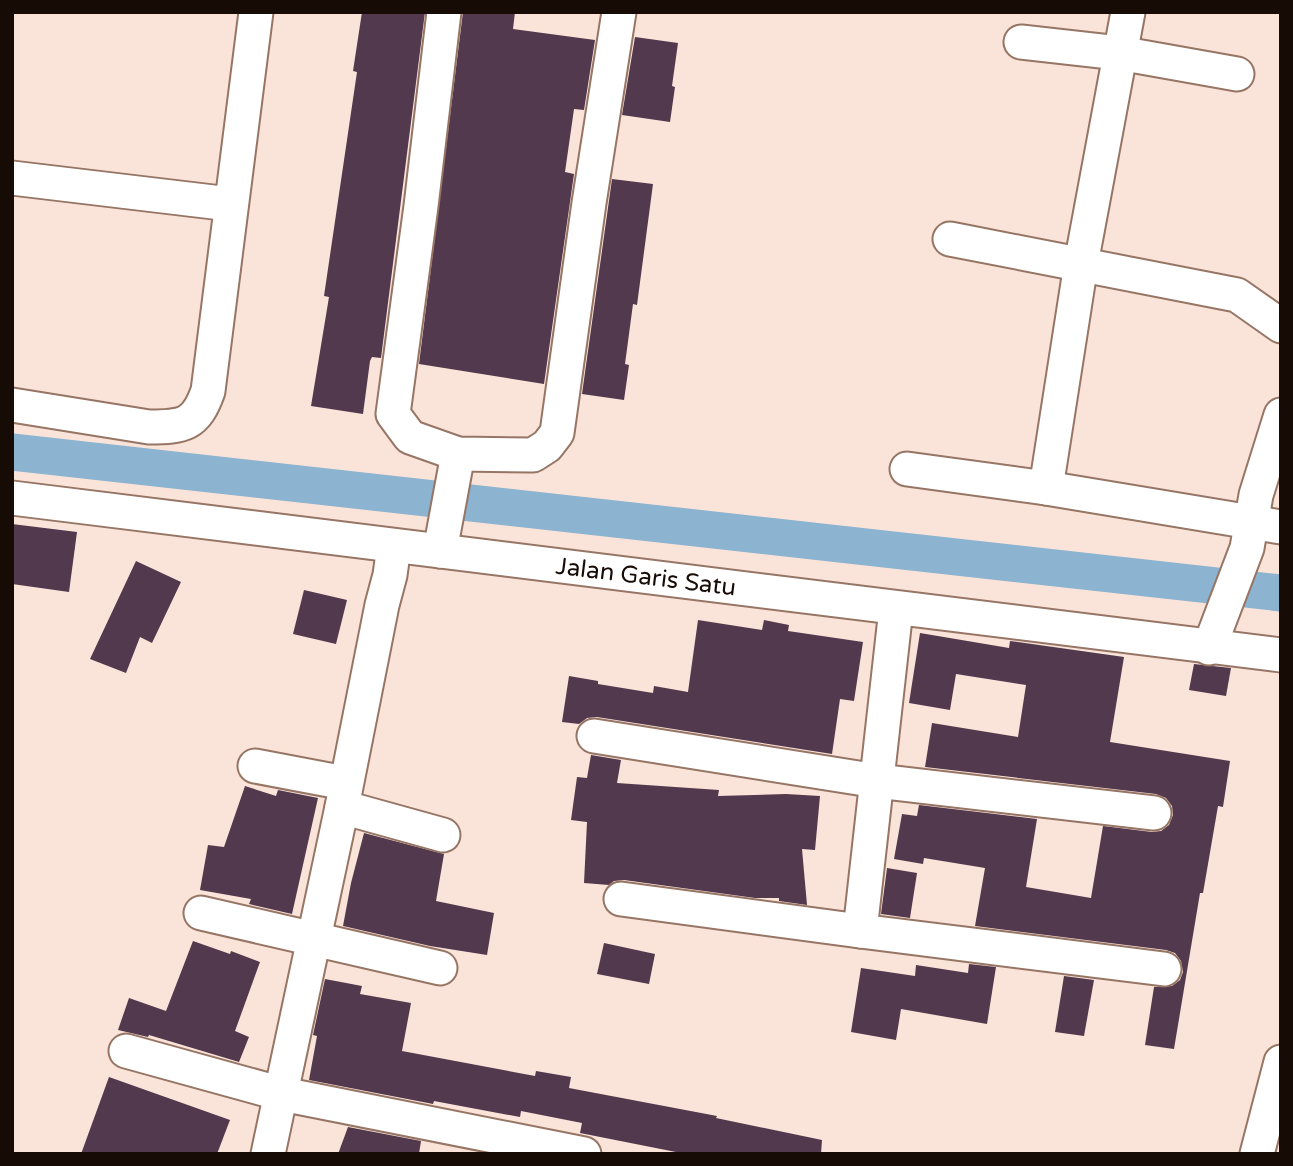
<svg xmlns="http://www.w3.org/2000/svg" width="1293" height="1166" viewBox="0 0 1293 1166" font-family="'Varela Round',sans-serif">
  <rect width="100%" height="100%" fill="#fae4d9"/>
  <g fill="none" stroke-linecap="round" stroke-linejoin="round">
    <polyline stroke="#8cb3d0" stroke-width="37" points="12,452 1281,593"/>
  </g>
  <g fill="#53394d">
    <polygon points="362,12 425,12 381,358 372,357 370,361 363,414 311,406 329,297 324,296 357,72 353,71"/>
    <polygon points="463,12 515,12 513,29 595,40 584,110 574,109 565,172 574,174 544,384 419,364"/>
    <polygon points="635,37 678,43 672,86 675,87 670,122 622,115"/>
    <polygon points="612,179 653,184 637,305 633,304 625,364 629,365 624,400 582,394"/>
    <polygon points="12,524 77,532 69,592 12,584"/>
    <polygon points="136,561 181,582 152,643 140,637 126,673 90,659"/>
    <polygon points="304,590 347,600 336,644 293,634"/>
    <polygon points="698,620 762,630 764,620 789,625 788,631 863,642 854,701 840,699 832,754 597,717 587,718 579,724 562,722 569,676 598,681 598,684 653,693 654,686 688,692"/>
    <polygon points="920,633 1009,648 1010,641 1124,657 1110,742 1230,761 1223,807 1218,806 1203,893 1200,893 1174,1049 1145,1045 1154,987 1172,986 1180,980 1183,972 1181,961 1175,953 1166,950 975,926 985,868 924,858 923,864 894,859 902,814 917,816 919,805 1037,819 1026,887 1091,898 1103,826 1152,832 1161,831 1169,825 1173,815 1172,806 1166,798 1156,794 925,767 932,723 1018,737 1026,685 956,674 950,710 909,703"/>
    <polygon points="1194,664 1231,668 1226,696 1189,690"/>
    <polygon points="591,755 621,760 617,783 719,790 718,796 786,794 820,796 815,850 802,849 807,905 779,901 779,898 755,898 624,880 614,881 609,885 584,883 587,822 571,820 577,777 587,778"/>
    <polygon points="245,786 276,796 278,790 318,798 292,914 249,904 251,899 200,890 208,845 224,847"/>
    <polygon points="364,833 444,854 436,901 494,913 487,955 430,946 343,926 351,883"/>
    <polygon points="887,868 917,873 910,918 881,914"/>
    <polygon points="193,941 230,954 231,951 260,962 235,1031 249,1037 239,1062 149,1035 148,1037 118,1030 129,998 166,1011"/>
    <polygon points="604,943 655,954 649,984 597,974"/>
    <polygon points="969,964 996,967 987,1024 901,1009 896,1040 851,1032 861,968 915,976 916,965 968,973"/>
    <polygon points="1064,976 1094,980 1084,1036 1055,1032"/>
    <polygon points="325,979 362,986 360,994 411,1003 402,1051 535,1076 536,1071 571,1077 569,1088 717,1116 716,1118 822,1140 821,1154 686,1154 580,1133 582,1123 521,1111 520,1117 434,1101 433,1104 428,1103 309,1080 317,1036 313,1035"/>
    <polygon points="109,1077 230,1120 217,1154 81,1154"/>
    <polygon points="348,1127 421,1141 419,1154 338,1154"/>
  </g>
  <g fill="none" stroke-linecap="round" stroke-linejoin="round">
    <g stroke="#967565" stroke-width="37">
      <g id="minor">
        <polyline points="444,12 421,206 393,414 410,437 458,454 533,455 547,446 557,433 589,203 619,12"/>
        <polyline points="1128,12 1081,264 1046,488 1281,527"/>
        <polyline points="1021,42 1119,53 1237,74"/>
        <polyline points="12,178 230,204"/>
        <polyline points="950,239 1237,295 1281,326"/>
        <path d="M 12,405 L 149,427 C 184,427 196,425 208,391 L 256,12"/>
        <polyline points="907,469 1046,488"/>
        <polyline points="12,498 1281,655"/>
        <polyline points="440,551 458,454"/>
        <polyline points="896,609 860,931 1164,969"/>
        <polyline points="1209,648 1247,548 1256,495 1281,415"/>
        <polyline points="594,736 877,781 1154,813"/>
        <polyline points="255,766 345,783"/>
        <polyline points="342,807 443,835"/>
        <polyline points="621,899 860,931"/>
        <polyline points="201,913 440,968"/>
        <polyline points="126,1051 282,1094 584,1154"/>
        <polyline points="268,1154 342,807 382,605 390,575 394,546"/>
        <polyline points="1257,1154 1281,1062"/>
      </g>
    </g>
    <use href="#minor" stroke="#fff" stroke-width="33"/>
  </g>
  <g text-anchor="middle" dominant-baseline="central" stroke-width="7" stroke-linejoin="round" paint-order="stroke">
    <g font-size="24" fill="#170b06" stroke="#fff">
      <text transform="translate(646 577) rotate(7)">Jalan Garis Satu</text>
    </g>
  </g>
  <rect width="1293" height="1166" fill="none" stroke="#170b06" stroke-width="28"/>
</svg>
